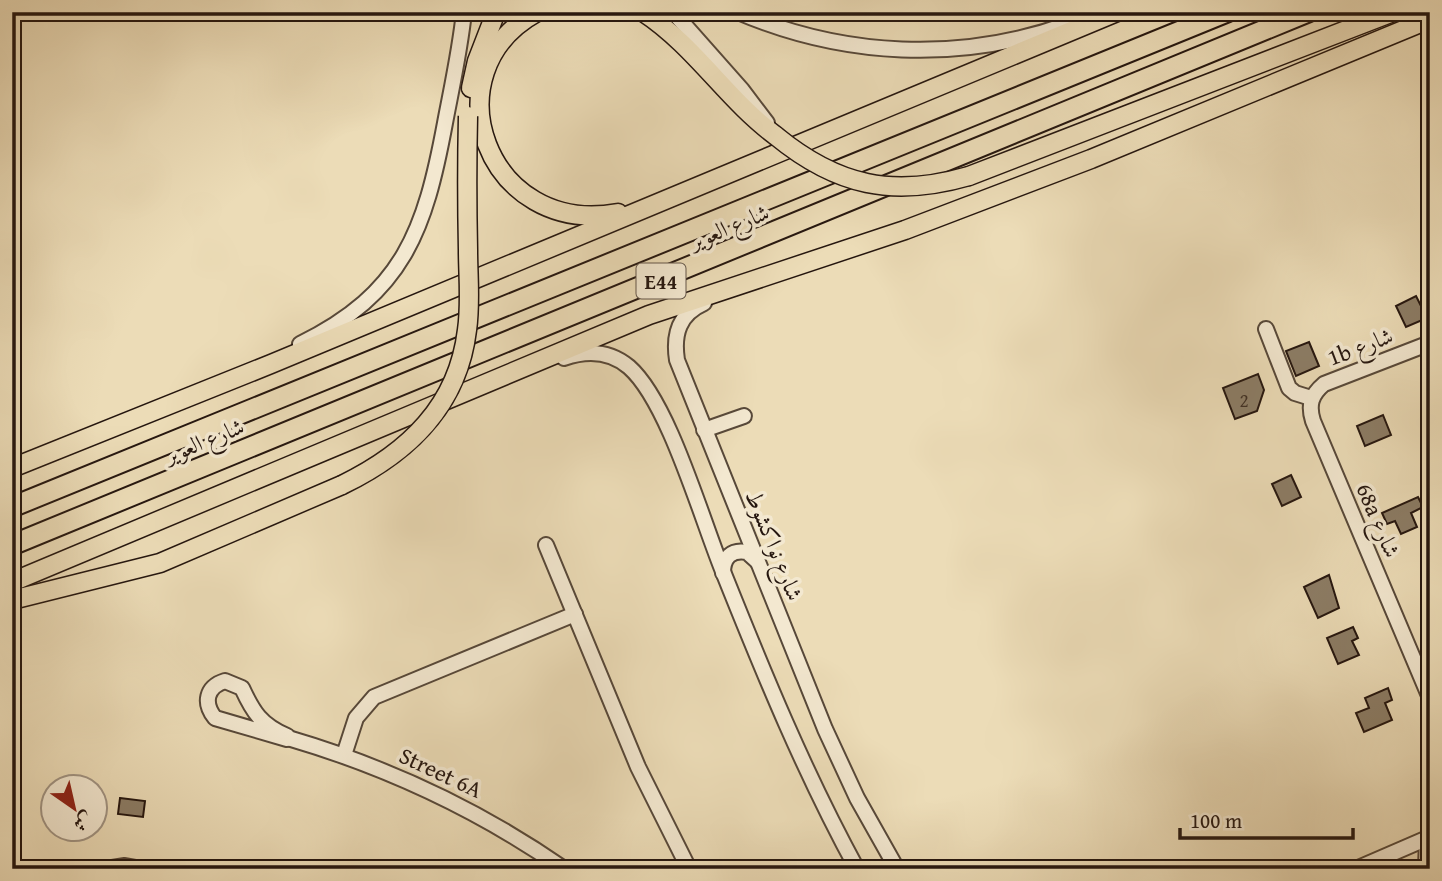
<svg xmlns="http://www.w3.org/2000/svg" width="1442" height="881" viewBox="0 0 1442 881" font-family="'Gentium Book Plus',Amiri,serif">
  <rect width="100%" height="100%" fill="#ecdcb7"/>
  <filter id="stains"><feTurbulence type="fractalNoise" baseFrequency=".00286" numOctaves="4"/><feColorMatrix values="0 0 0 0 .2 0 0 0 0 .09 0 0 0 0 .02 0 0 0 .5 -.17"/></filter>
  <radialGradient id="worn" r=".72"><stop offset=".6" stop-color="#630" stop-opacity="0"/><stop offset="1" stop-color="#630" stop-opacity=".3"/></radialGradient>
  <g fill="#8c7d66" stroke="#25160f" stroke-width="2">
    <polygon points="1416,296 1427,318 1406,327 1396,306"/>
    <polygon points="1309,342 1319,366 1296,376 1286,351"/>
    <polygon points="1258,374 1264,390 1257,411 1235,419 1223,388"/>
    <polygon points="1383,415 1391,435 1365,446 1357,426"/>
    <polygon points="1291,475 1301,497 1282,506 1272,484"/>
    <polygon points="1418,497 1423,507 1411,513 1417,527 1401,534 1395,521 1387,524 1382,513"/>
    <polygon points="1329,575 1339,608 1318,618 1304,587"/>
    <polygon points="1353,627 1358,638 1352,641 1359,655 1338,664 1327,638"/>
    <polygon points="1388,688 1392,700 1385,703 1392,720 1364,732 1356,713 1369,708 1365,698"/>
    <rect x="46" y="794" width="6" height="9"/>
    <polygon points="120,798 145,801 143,817 118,814"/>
  </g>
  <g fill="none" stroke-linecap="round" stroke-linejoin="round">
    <g stroke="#574839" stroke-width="18">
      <g id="minor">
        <polyline points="673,12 742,90 767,123"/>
        <path d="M 738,12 C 843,57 960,63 1068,24"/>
        <path d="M 704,303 C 679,314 673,334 677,360 L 825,729 L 857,798 L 897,869"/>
        <polyline points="1266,329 1289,388 1295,393 1311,398"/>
        <path d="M 1430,343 L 1324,384 C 1311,395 1308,405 1313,421 L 1430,698"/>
        <path d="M 300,344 C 404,293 425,230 445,123 C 452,86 460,50 464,12"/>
        <path d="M 564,358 C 587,350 610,351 629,367 C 669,402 702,521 724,574 C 764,674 805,774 857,869"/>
        <polyline points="704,430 744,416"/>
        <polyline points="546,545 638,767 689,869"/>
        <path d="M 723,573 C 723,558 731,549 747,552 L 757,561"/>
        <path d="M 225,681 L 242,688 C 253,712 261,725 287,736 L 287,739 L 215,718 C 203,703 206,687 225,681 Z"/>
        <path d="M 288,738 C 387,767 479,810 564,869"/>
        <polyline points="344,755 356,718 374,697 575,614"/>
        <polyline points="106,869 125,866 142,869"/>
        <polyline points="1356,869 1430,837"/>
        <polyline points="1426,869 1427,838"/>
      </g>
    </g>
    <g stroke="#25160f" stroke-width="21">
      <g id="major">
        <path d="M 537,12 C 427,72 487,238 618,213"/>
        <path d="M 643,12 C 695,46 727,100 776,136"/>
        <polyline points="471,88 477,61 496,12"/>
        <polyline points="969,176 1393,12"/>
        <polyline points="12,468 271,364 1117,12"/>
        <polyline points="12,582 649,315 905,230 1091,159 1430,19"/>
        <polyline points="12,600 160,563 342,485"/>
      </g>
    </g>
    <g stroke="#25160f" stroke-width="23">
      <g id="highway">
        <polyline points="12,507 1227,12"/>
        <polyline points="12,545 1308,12"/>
      </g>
    </g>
    <use href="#minor" stroke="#f3e8d0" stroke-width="14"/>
    <use href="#major" stroke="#ecdcb7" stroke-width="18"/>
    <use href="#highway" stroke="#ecdcb7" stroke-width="19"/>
    <g stroke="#25160f" stroke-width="21" stroke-linecap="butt">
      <g id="major-bridge">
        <path d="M 776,136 C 837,186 893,198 969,176"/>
        <path d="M 342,485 C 408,453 458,406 467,330 C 471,303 468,276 468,250 C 467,205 467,160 468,116"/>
      </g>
    </g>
    <use href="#major-bridge" stroke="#ecdcb7" stroke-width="18"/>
  </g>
  <g text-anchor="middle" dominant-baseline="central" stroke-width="7" stroke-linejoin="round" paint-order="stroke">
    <g font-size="19" fill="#3f3025">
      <text x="1244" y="400">2</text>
    </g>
    <rect fill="#f3e8d0" stroke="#635549" stroke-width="2" x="636.5" y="263.5" width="49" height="35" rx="5"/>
    <g font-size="21" font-weight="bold" fill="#25160f">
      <text x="661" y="281">E44</text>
    </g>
    <g font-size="23" fill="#25160f" stroke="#f3e8d0">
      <text transform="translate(729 226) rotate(-22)">شارع العوير</text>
      <text transform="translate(1360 346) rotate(-21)">1b شارع</text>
      <text transform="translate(204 440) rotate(-22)">شارع العوير</text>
      <text transform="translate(1379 520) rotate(67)">68a شارع</text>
      <text transform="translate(775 545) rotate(68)">شارع نواكشوط</text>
      <text transform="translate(441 772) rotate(25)">Street 6A</text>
    </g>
  </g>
  <rect width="1442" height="881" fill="none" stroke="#ecdcb7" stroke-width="42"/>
  <rect x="14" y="14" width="1414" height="853" fill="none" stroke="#25160f" stroke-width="3.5"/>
  <rect x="21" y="21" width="1400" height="839" fill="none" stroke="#25160f" stroke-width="2"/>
  <g transform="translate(74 808) rotate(146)"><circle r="33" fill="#f3e8d0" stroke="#a19483" stroke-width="2"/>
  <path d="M0-5L12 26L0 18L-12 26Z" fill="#8f2418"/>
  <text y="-10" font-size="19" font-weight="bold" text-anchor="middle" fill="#25160f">ش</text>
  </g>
  <path d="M1180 828v10h173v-10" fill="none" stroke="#25160f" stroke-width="3.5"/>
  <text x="1190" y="828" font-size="21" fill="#25160f" stroke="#f3e8d0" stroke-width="5" paint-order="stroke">100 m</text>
  <rect width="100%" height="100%" filter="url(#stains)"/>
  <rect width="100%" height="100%" fill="url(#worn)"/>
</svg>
